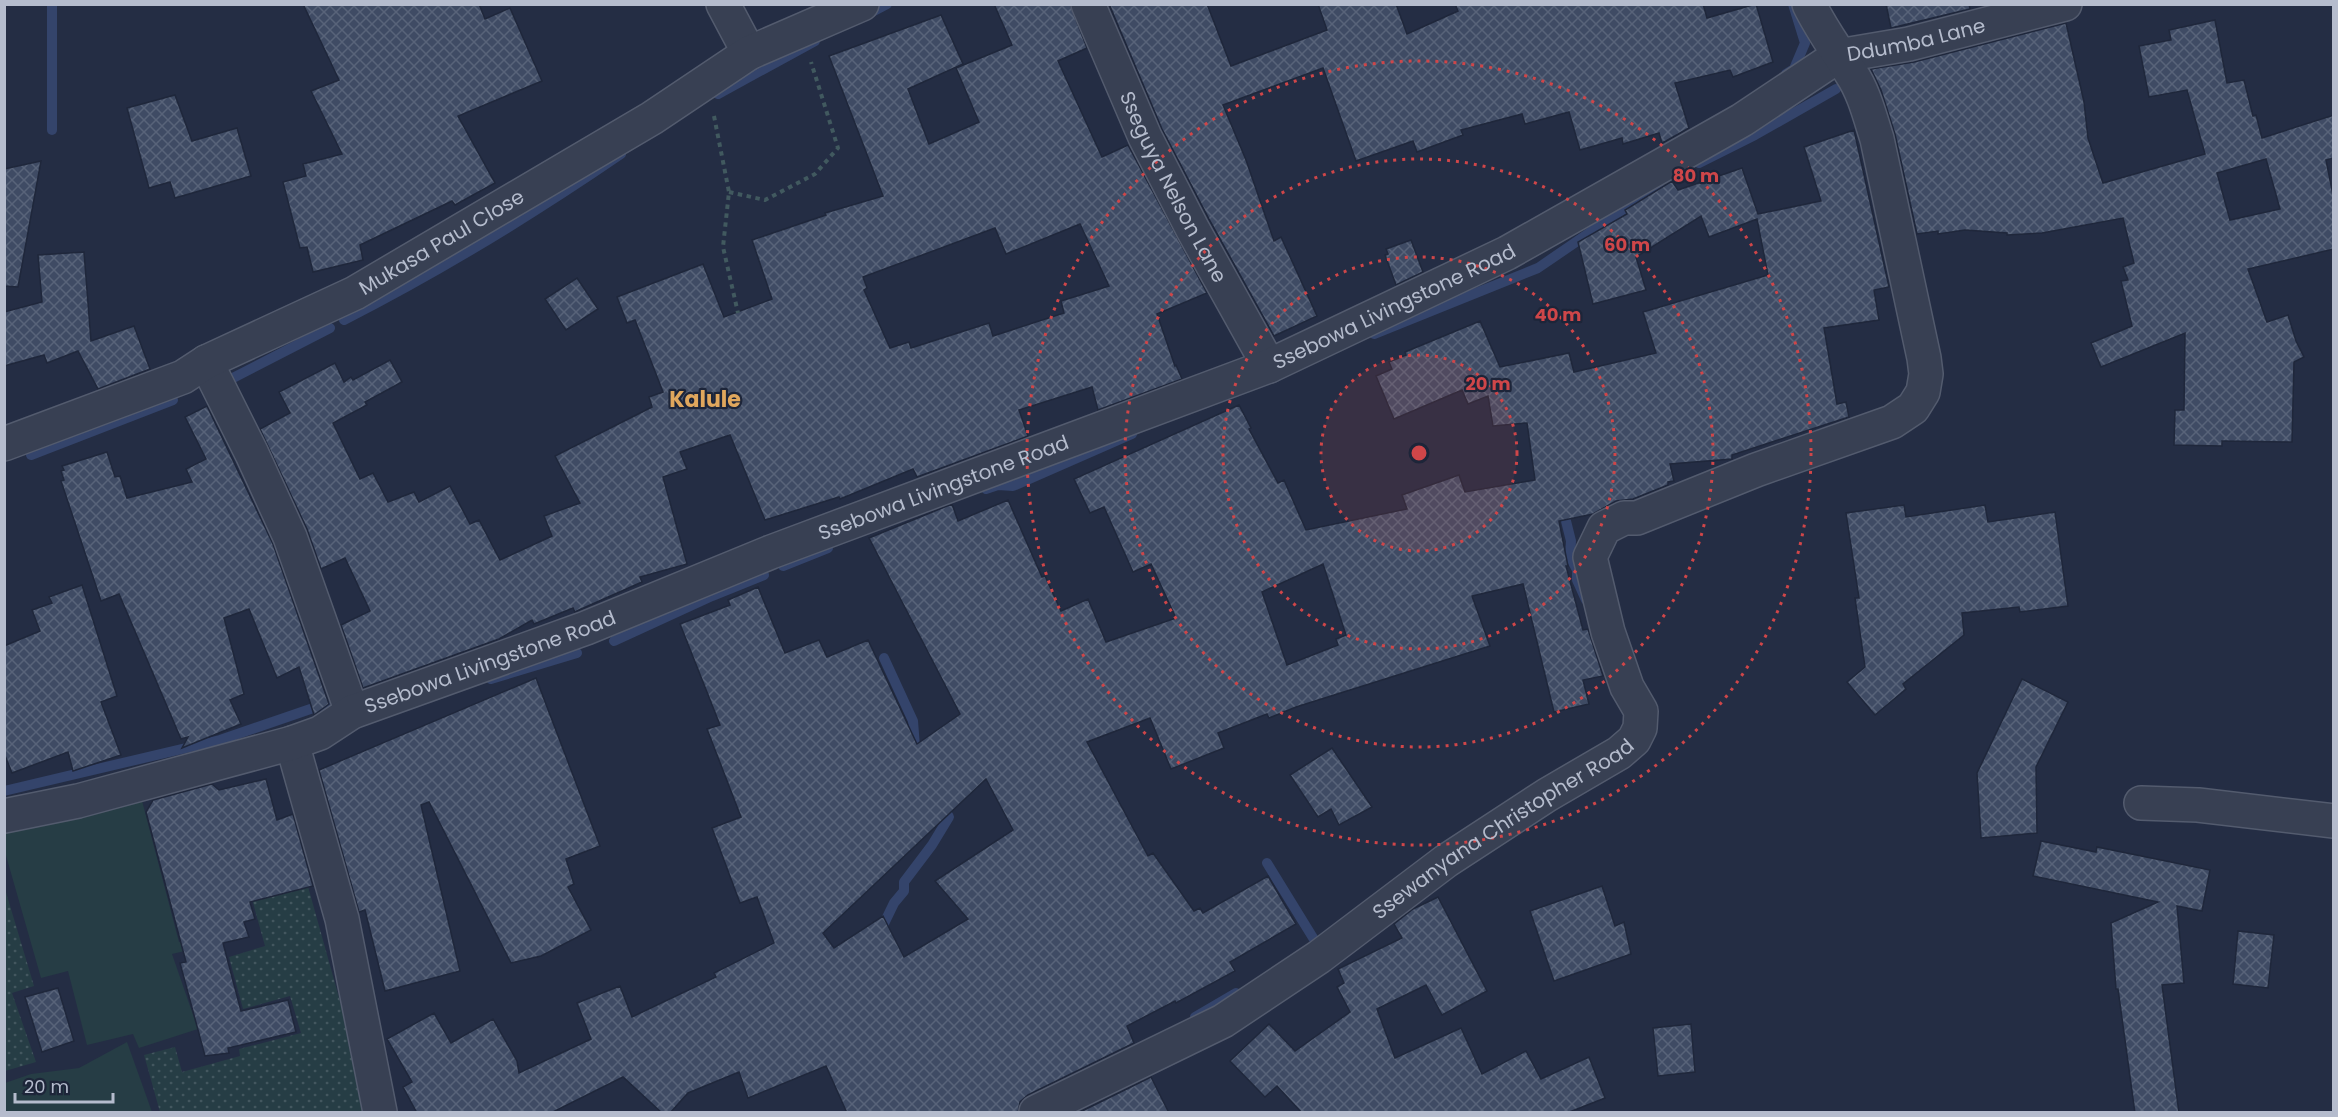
<svg xmlns="http://www.w3.org/2000/svg" width="2338" height="1117" viewBox="0 0 2338 1117" font-family="Poppins,sans-serif">
  <defs>
    <pattern id="grass-dots" width="8" height="8" patternUnits="userSpaceOnUse" patternTransform="scale(1.5)"><rect width="8" height="8" fill="#263d45"/><path d="M2 2h.1M6 6h.1" fill="none" stroke="#43575f" stroke-width="1.8" stroke-linecap="round"/></pattern>
    <pattern id="building-cross-hatch" width="8" height="8" patternUnits="userSpaceOnUse" patternTransform="scale(1.5)"><rect width="8" height="8" fill="#3f4b64"/><path d="M0 0l8 8M0 8l8-8" fill="none" stroke="#586379"/></pattern>
  </defs>
  <rect width="100%" height="100%" fill="#242d44"/>
  <g fill="url(#grass-dots)">
    <polygon points="295,840 371,1112 160,1112 144,1055 175,1047 182,1072 240,1056 239,1049 301,1033 290,996 243,1009 229,957 265,946 240,856"/>
    <polygon points="5,889 34,986 12,993 36,1062 5,1071"/>
  </g>
  <g fill="#263d45">
    <polygon points="140,793 179,942 187,943 189,950 172,954 198,1029 139,1048 133,1034 87,1045 68,971 41,978 5,852 5,826"/>
    <polygon points="127,1042 152,1112 5,1112 5,1083 31,1074 79,1068"/>
  </g>
  <g fill="none" stroke-linecap="round" stroke-linejoin="round">
    <g stroke="#34446b" stroke-width="10">
      <polyline points="866,15 887,4"/>
      <polyline points="1786,74 1794,69 1805,43 1793,4"/>
      <polyline points="718,94 815,41"/>
      <polyline points="52,130 52,4"/>
      <polyline points="1699,163 1755,135 1836,89"/>
      <path d="M 344,320 C 440,271 532,215 621,154"/>
      <polyline points="1374,334 1538,268 1659,185"/>
      <polyline points="229,380 330,328"/>
      <polyline points="31,455 173,400"/>
      <polyline points="986,489 998,485 1013,486 1132,434"/>
      <polyline points="1566,521 1571,541 1570,557 1577,570 1577,580 1586,600"/>
      <polyline points="783,566 828,548"/>
      <polyline points="614,641 712,596 764,575"/>
      <polyline points="884,658 913,721 915,747"/>
      <polyline points="491,679 577,653"/>
      <polyline points="4,791 220,740 325,704"/>
      <polyline points="1267,863 1315,941"/>
      <polyline points="879,934 894,903 904,891 904,882 932,845 949,817 942,805"/>
      <polyline points="1195,1017 1236,993"/>
    </g>
  </g>
  <g fill="url(#building-cross-hatch)" stroke="#1f273b" stroke-width="1.5" fill-rule="evenodd">
    <polygon points="303,4 479,4 485,19 510,8 542,81 458,116 495,183 455,205 452,201 360,245 363,260 313,272 307,247 300,248 283,182 306,176 303,164 342,154 311,91 339,80"/>
    <path d="M 994,4 L 1070,4 L 1087,48 L 1058,61 L 1102,157 L 1128,145 L 1207,293 L 1157,314 L 1175,366 L 1176,365 L 1182,379 L 1098,410 L 1092,387 L 1019,410 L 1028,436 L 917,477 L 913,469 L 840,499 L 839,497 L 765,520 L 730,435 L 680,452 L 687,469 L 663,477 L 687,564 L 640,577 L 642,582 L 579,610 L 575,612 L 573,608 L 534,624 L 532,620 L 499,639 L 363,688 L 341,625 L 370,611 L 345,558 L 321,569 L 307,529 L 260,429 L 290,413 L 279,392 L 335,363 L 344,382 L 351,377 L 353,380 L 390,360 L 402,382 L 365,402 L 367,405 L 333,423 L 360,479 L 373,473 L 388,502 L 414,492 L 419,502 L 450,486 L 470,524 L 479,520 L 500,560 L 552,536 L 544,516 L 580,503 L 555,456 L 652,407 L 649,397 L 663,392 L 635,320 L 627,323 L 617,297 L 703,264 L 724,317 L 772,299 L 752,240 L 826,215 L 825,213 L 883,196 L 829,56 L 941,15 L 963,64 L 908,89 L 929,144 L 979,122 L 956,68 L 1012,45 ZM 1080,224 L 1109,286 L 1061,301 L 1064,313 L 993,336 L 989,323 L 911,348 L 909,342 L 890,348 L 864,290 L 867,288 L 863,277 L 995,228 L 1006,254 Z"/>
    <polygon points="1109,4 1207,4 1231,66 1327,30 1318,4 1396,4 1407,34 1458,11 1455,4 1703,4 1707,18 1756,4 1773,62 1733,77 1730,70 1675,83 1689,128 1666,141 1662,143 1659,133 1623,144 1622,138 1580,150 1569,112 1525,124 1522,114 1461,130 1463,135 1417,152 1413,141 1356,161 1323,68 1223,105 1246,160 1274,241 1281,237 1317,316 1274,336 1209,219 1162,129"/>
    <polygon points="1886,4 1969,4 1970,9 1891,28"/>
    <path d="M 2215,20 L 2227,83 L 2244,80 L 2253,116 L 2256,115 L 2262,138 L 2334,115 L 2334,158 L 2326,160 L 2334,200 L 2334,249 L 2248,269 L 2267,322 L 2288,315 L 2296,341 L 2304,357 L 2294,362 L 2292,442 L 2222,441 L 2222,446 L 2174,445 L 2175,410 L 2184,410 L 2185,333 L 2101,367 L 2091,343 L 2132,326 L 2121,281 L 2128,280 L 2123,267 L 2134,263 L 2123,218 L 2042,233 L 2007,235 L 2007,233 L 1965,230 L 1938,234 L 1938,231 L 1917,234 L 1895,134 L 1881,90 L 1871,69 L 1914,62 L 2066,23 L 2084,102 L 2088,138 L 2103,183 L 2205,154 L 2187,90 L 2149,97 L 2139,46 L 2171,40 L 2169,30 ZM 2266,159 L 2280,209 L 2230,220 L 2217,173 Z"/>
    <polygon points="175,95 192,141 237,128 251,176 175,198 170,182 149,188 127,108"/>
    <path d="M 1854,130 L 1889,287 L 1874,290 L 1879,320 L 1824,328 L 1837,404 L 1846,402 L 1849,417 L 1732,455 L 1732,459 L 1670,464 L 1674,481 L 1668,482 L 1668,485 L 1633,499 L 1616,501 L 1593,514 L 1559,521 L 1568,566 L 1566,566 L 1583,630 L 1588,629 L 1603,676 L 1583,680 L 1589,704 L 1554,712 L 1523,584 L 1472,596 L 1490,646 L 1296,707 L 1269,718 L 1267,714 L 1218,733 L 1224,748 L 1171,769 L 1150,718 L 1087,742 L 1148,856 L 1153,853 L 1194,911 L 1200,908 L 1203,913 L 1268,876 L 1296,924 L 1230,962 L 1235,971 L 1176,1003 L 1175,1001 L 1127,1026 L 1134,1043 L 1028,1095 L 1020,1102 L 1018,1113 L 847,1113 L 826,1066 L 748,1098 L 739,1072 L 688,1093 L 670,1113 L 662,1113 L 623,1077 L 551,1113 L 417,1113 L 403,1087 L 412,1082 L 387,1039 L 434,1013 L 451,1043 L 493,1019 L 517,1061 L 519,1073 L 591,1039 L 577,1003 L 620,986 L 632,1017 L 716,977 L 714,973 L 774,943 L 757,897 L 740,903 L 712,828 L 741,817 L 707,729 L 720,725 L 680,624 L 730,605 L 728,600 L 758,587 L 785,653 L 819,640 L 827,657 L 868,640 L 917,744 L 960,714 L 869,538 L 952,504 L 958,521 L 1008,500 L 1042,577 L 1045,576 L 1061,611 L 1088,599 L 1106,642 L 1176,618 L 1151,564 L 1133,572 L 1104,507 L 1090,513 L 1074,479 L 1239,405 L 1251,428 L 1249,429 L 1278,483 L 1284,480 L 1306,530 L 1407,509 L 1402,495 L 1459,475 L 1465,492 L 1535,480 L 1527,423 L 1493,426 L 1488,396 L 1468,404 L 1462,390 L 1394,419 L 1376,376 L 1392,369 L 1389,362 L 1406,355 L 1405,352 L 1480,321 L 1500,367 L 1569,353 L 1574,372 L 1656,353 L 1643,312 L 1768,275 L 1757,219 L 1709,237 L 1701,216 L 1636,257 L 1646,290 L 1593,304 L 1578,242 L 1627,214 L 1625,210 L 1672,181 L 1678,190 L 1742,168 L 1758,214 L 1821,201 L 1804,147 ZM 1323,564 L 1346,635 L 1336,639 L 1338,645 L 1287,665 L 1262,592 ZM 986,779 L 1013,830 L 935,881 L 968,919 L 904,957 L 883,916 L 834,948 L 823,933 Z"/>
    <polygon points="41,161 18,287 4,286 4,169"/>
    <polygon points="1411,240 1423,272 1396,285 1385,255 1388,254 1386,249"/>
    <polygon points="84,252 91,341 134,326 150,369 98,389 78,351 47,363 44,355 4,366 4,312 42,302 38,255"/>
    <polygon points="577,278 598,309 566,330 545,299"/>
    <polygon points="207,406 273,544 329,704 314,715 299,667 277,678 249,609 224,618 244,694 230,700 241,724 182,748 188,737 181,739 119,594 101,601 61,481 64,480 61,471 64,470 62,466 107,452 115,477 120,476 127,498 192,482 186,469 206,459 185,417"/>
    <polygon points="1904,505 1906,517 1985,505 1988,522 2055,512 2068,606 2020,612 2019,607 1962,613 1964,635 1903,684 1906,689 1875,715 1847,682 1865,667 1855,598 1859,598 1846,513"/>
    <polygon points="82,585 117,696 101,702 121,755 73,771 68,752 12,773 4,753 4,646 40,631 32,610 52,603 49,597"/>
    <polygon points="536,678 600,846 566,859 574,884 568,887 591,930 541,956 511,963 429,802 421,805 460,971 385,991 365,910 359,912 319,770"/>
    <polygon points="2022,679 2068,702 2036,767 2037,833 1981,838 1977,773"/>
    <polygon points="1332,748 1372,807 1339,825 1331,809 1318,817 1290,775"/>
    <polygon points="266,779 277,820 293,814 313,886 250,902 255,919 244,922 249,937 223,943 241,1011 288,1000 296,1032 228,1048 229,1053 205,1056 180,963 186,962 146,812 153,800 212,784 219,790"/>
    <polygon points="2041,841 2096,852 2097,847 2210,870 2202,911 2177,906 2184,983 2162,985 2179,1113 2135,1113 2118,989 2116,989 2111,923 2158,902 2033,876"/>
    <polygon points="1602,886 1615,926 1624,922 1631,954 1554,981 1530,911"/>
    <polygon points="1438,897 1487,991 1442,1015 1426,985 1377,1009 1395,1058 1461,1028 1482,1074 1526,1051 1541,1079 1589,1057 1605,1098 1567,1113 1302,1113 1277,1086 1265,1097 1230,1061 1269,1024 1295,1051 1350,1012 1337,987 1344,983 1338,969 1402,938 1394,924 1413,909"/>
    <polygon points="2238,931 2274,935 2268,988 2233,984"/>
    <polygon points="58,988 74,1041 42,1052 25,997"/>
    <polygon points="1691,1024 1695,1072 1658,1076 1653,1028"/>
    <polygon points="1151,1077 1169,1113 1078,1113"/>
  </g>
  <g fill="none" stroke-linecap="round" stroke-linejoin="round">
    <g stroke="#535b6e" stroke-width="36">
      <g id="minor">
        <polyline points="723,4 749,53"/>
        <path id="s1" d="M 1088,4 L 1145,137 L 1192,228 L 1269,366"/>
        <polyline points="206,362 252,454 290,537 352,712"/>
        <path id="s2" d="M 4,444 L 183,377 L 206,362 L 355,293 L 652,118 L 749,53 L 862,4"/>
        <polyline points="292,743 342,919 380,1112"/>
        <polyline points="2141,803 2198,805 2334,821"/>
        <path id="s3" d="M 4,816 L 78,801 L 292,743 L 320,733 L 352,712 L 586,628 L 771,552 L 1269,366 L 1507,253 L 1742,120 L 1838,56 L 1909,44 L 2065,4"/>
        <path id="s4" d="M 1036,1112 L 1223,1021 L 1319,957 L 1446,861 L 1547,795 L 1619,753 L 1634,740 L 1640,728 L 1641,711 L 1627,687 L 1608,632 L 1590,557 L 1604,528 L 1624,518 L 1637,518 L 1756,470 L 1892,422 L 1913,408 L 1923,392 L 1926,374 L 1924,358 L 1877,139 C 1870,117 1864,92 1851,73 C 1837,50 1821,29 1809,4"/>
      </g>
    </g>
    <g stroke="#41595f" stroke-width="4" stroke-dasharray="4.5 4.5" stroke-linecap="butt">
      <polyline points="714,116 729,192 723,247 738,313"/>
      <polyline points="729,192 765,200 815,174 838,148 811,62"/>
    </g>
    <use href="#minor" stroke="#384053" stroke-width="33"/>
  </g>
  <circle cx="1419" cy="453" r="98" fill="#cf4649" fill-opacity=".12"/>
  <g fill="none" stroke="#cf4649" stroke-width="3" stroke-dasharray="3 6">
    <circle cx="1419" cy="453" r="98"/>
    <circle cx="1419" cy="453" r="196"/>
    <circle cx="1419" cy="453" r="294"/>
    <circle cx="1419" cy="453" r="392"/>
  </g>
  <g text-anchor="middle" dominant-baseline="central" stroke-width="4.5" stroke-linejoin="round" paint-order="stroke">
    <g font-size="20" fill="#b5bccd" stroke="#1d2539">
      <text stroke="none"><textPath href="#s3" startOffset="2074">Ddumba Lane</textPath></text>
      <text stroke="none"><textPath href="#s1" startOffset="202">Sseguya Nelson Lane</textPath></text>
      <text stroke="none"><textPath href="#s2" startOffset="483">Mukasa Paul Close</textPath></text>
      <text stroke="none"><textPath href="#s3" startOffset="1484">Ssebowa Livingstone Road</textPath></text>
      <text stroke="none"><textPath href="#s3" startOffset="998">Ssebowa Livingstone Road</textPath></text>
      <text stroke="none"><textPath href="#s3" startOffset="512">Ssebowa Livingstone Road</textPath></text>
      <text stroke="none"><textPath href="#s4" startOffset="548">Ssewanyana Christopher Road</textPath></text>
    </g>
    <g font-size="22" font-weight="bold" fill="#e0a75d" stroke="#1d2539">
      <text x="705" y="399">Kalule</text>
    </g>
  </g>
  <circle cx="1419" cy="453" r="9" fill="#cf4649" stroke="#1d2539" stroke-width="3"/>
  <g font-size="18" text-anchor="middle" font-weight="bold" fill="#cf4649" stroke="#1d2539" stroke-width="4.5" stroke-linejoin="round" paint-order="stroke">
    <text x="1696" y="182">80 m</text>
    <text x="1627" y="251">60 m</text>
    <text x="1558" y="321">40 m</text>
    <text x="1488" y="390">20 m</text>
  </g>
  <rect width="2338" height="1117" fill="none" stroke="#b5bccd" stroke-width="12"/>
  <path d="M15 1093v9h98v-9" fill="none" stroke="#b5bccd" stroke-width="3"/>
  <text x="24" y="1093" font-size="18" fill="#b5bccd" stroke="#1d2539" stroke-width="4.5" paint-order="stroke">20 m</text>
</svg>
